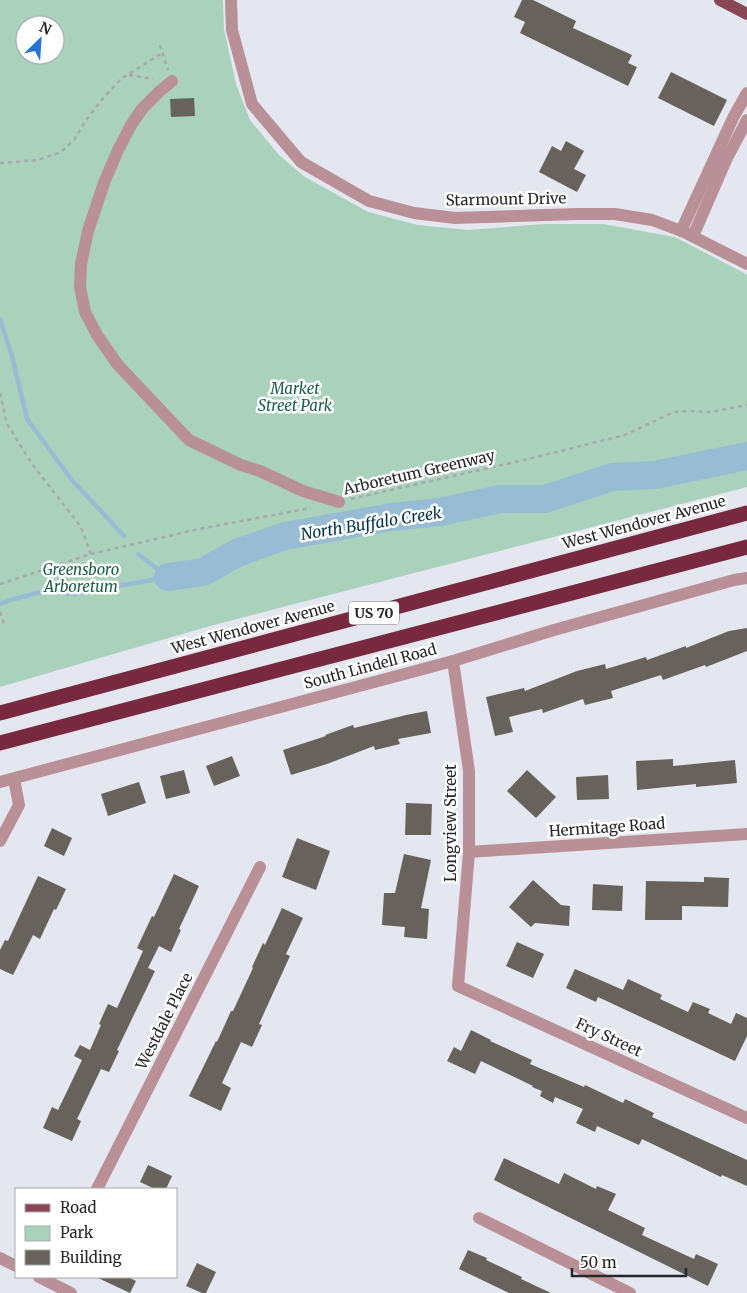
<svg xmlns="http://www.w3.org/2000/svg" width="747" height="1293" viewBox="0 0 747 1293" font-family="Merriweather,serif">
  <rect width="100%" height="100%" fill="#e4e7ef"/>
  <path fill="#aad1bc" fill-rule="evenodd" d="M 0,0 L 223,0 L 224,29 L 236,84 L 250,120 L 279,155 L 305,177 L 368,212 L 418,225 L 468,230 L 544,224 L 603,224 L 675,237 L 744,273 L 747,275 L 747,487 L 210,626 L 0,687 ZM 25,25 L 55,25 L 55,55 L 25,55 Z"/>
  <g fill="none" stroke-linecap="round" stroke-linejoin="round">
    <g stroke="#98bcd4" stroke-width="4.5">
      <polyline points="0,319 12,356 27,419 71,479 124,536"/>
      <polyline points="138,554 168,577"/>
      <polyline points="0,604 14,599 45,591 74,594 168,577"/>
    </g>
    <polyline stroke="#98bcd4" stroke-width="28" points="168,577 203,572 237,553 285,536 392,517 440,512 500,499 545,499 612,477 655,475 747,456"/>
  </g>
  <g fill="#67625c">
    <polygon points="522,0 533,0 576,21 573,28 632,55 628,63 637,67 628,86 520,33 525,22 514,17"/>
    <polygon points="671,72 727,100 714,126 658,98"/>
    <polygon points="194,98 195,116 171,117 170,99"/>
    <polygon points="566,141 584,151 574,169 586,175 577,192 539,172 552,146 561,151"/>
    <polygon points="747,628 747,651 706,667 705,665 663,680 661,675 611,691 613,698 585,705 583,699 543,713 542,709 509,717 513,732 495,736 486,697 524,688 525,691 577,671 605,664 606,669 646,657 647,660 686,646 686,648 729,631"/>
    <polygon points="427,711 431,733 398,739 400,744 375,750 374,746 327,764 291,775 283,750 326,736 325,735 353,725 354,728 406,715"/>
    <polygon points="232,756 240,776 214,786 206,766"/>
    <polygon points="673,759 673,766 735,760 737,783 696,787 696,784 637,790 636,761"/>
    <polygon points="184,770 190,793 166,799 160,776"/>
    <polygon points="527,770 556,797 536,818 507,791"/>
    <polygon points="608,775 609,799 577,800 576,777"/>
    <polygon points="139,782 146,803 108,816 101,794"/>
    <polygon points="406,803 432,804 431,835 405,835"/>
    <polygon points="52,828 72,838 64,856 44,846"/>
    <polygon points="297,838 330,851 316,890 282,877"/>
    <polygon points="404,854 431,860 421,908 429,909 427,939 404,937 405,927 382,925 384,893 395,893"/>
    <polygon points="174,874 199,886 179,929 181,930 171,952 159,946 148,968 155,971 117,1050 119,1051 109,1072 101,1069 77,1119 81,1121 72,1141 43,1128 52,1107 58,1110 82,1060 74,1056 80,1045 90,1050 101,1025 99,1024 108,1004 117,1008 143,951 137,948 152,916 154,917"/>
    <polygon points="38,876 66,889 56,910 54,909 40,939 33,935 13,975 0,969 0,950 5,940 8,941"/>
    <polygon points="704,877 729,878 728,907 682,906 682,920 645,920 646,881 704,882"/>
    <polygon points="533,880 561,905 570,906 569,926 535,923 531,927 509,907"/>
    <polygon points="593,884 623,886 622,911 592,910"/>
    <polygon points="282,908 303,918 286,954 290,956 259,1024 262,1025 252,1047 241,1042 222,1083 231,1088 221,1111 189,1096 216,1041 217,1042 231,1011 233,1011 253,968 252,967 263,943 265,945"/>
    <polygon points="517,942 544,954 533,978 506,966"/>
    <polygon points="575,969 623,990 628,979 662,995 660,999 688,1012 693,1002 710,1009 708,1013 731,1024 736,1013 747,1018 747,1036 735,1061 598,997 596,1002 566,988"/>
    <polygon points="471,1030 491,1040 490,1041 532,1060 530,1064 584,1087 585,1085 623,1103 625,1099 654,1113 652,1117 747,1160 747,1186 722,1175 721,1177 642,1139 639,1145 597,1126 595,1132 576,1123 583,1109 555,1097 553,1103 540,1096 542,1091 532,1087 533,1086 481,1061 475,1074 447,1061 454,1047 461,1051"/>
    <polygon points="504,1158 559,1184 564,1173 596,1189 597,1186 616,1194 608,1210 645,1228 642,1235 694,1259 696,1254 718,1264 708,1286 494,1180"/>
    <polygon points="148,1165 172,1176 166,1189 155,1189 140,1182"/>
    <polygon points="468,1250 487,1258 486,1260 522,1277 521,1279 551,1293 509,1293 459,1269"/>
    <polygon points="197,1263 216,1272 206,1293 202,1293 186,1286"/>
    <polygon points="96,1277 128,1277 136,1281 130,1293"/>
  </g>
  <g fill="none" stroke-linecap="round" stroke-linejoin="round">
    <g stroke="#a6a9af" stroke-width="2.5" stroke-dasharray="4 4" stroke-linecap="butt">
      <polyline points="160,45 168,70"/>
      <polyline points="129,75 153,79"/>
      <polyline points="0,163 38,160 61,152 74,140 86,120 104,97 121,79 162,53"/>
      <polyline points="0,393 7,424 32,464 81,527 91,554"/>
      <polyline points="351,499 524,460 625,435 674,412 688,411 710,412 747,405"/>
      <polyline points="0,584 91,554 199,529 311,508"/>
      <polyline points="0,612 4,624"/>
    </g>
    <g stroke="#b99097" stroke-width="12">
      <polyline points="231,0 232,30 252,104 301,162 369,201 414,213 455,218 576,214 615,214 652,220 684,232 747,264"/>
      <polyline points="172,81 160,91 142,109 131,125 118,150 104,183 88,231 81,264 80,287 85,312 97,335 118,365 189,440 241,465 260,471 303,491 339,502"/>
      <polyline points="681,231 733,118 747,93"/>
      <polyline points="693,236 726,160 747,120"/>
      <polyline points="453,661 469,771 469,852 458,986 747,1118"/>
      <polyline points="0,782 453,661 554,630 734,580 747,578"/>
      <polyline points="0,841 19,805 14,779"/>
      <polyline points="469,852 747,834"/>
      <polyline points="97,1189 260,867"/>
      <polyline points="479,1218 630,1293"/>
      <polyline points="0,1258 16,1266"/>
      <polyline points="39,1277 71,1293"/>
    </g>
    <polyline stroke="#8b4655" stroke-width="12" points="720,0 747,14"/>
    <g stroke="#78293f" stroke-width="15">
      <polyline points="0,713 747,513"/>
      <polyline points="0,743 747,547"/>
    </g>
  </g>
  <g text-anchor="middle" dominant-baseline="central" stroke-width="5" stroke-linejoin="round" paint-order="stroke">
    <rect fill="#fff" stroke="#67686a" stroke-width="1" x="349" y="601.5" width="50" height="23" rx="4"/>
    <g font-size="14" font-weight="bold" fill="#26272a">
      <text x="374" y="613">US 70</text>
    </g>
    <g font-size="15" fill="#26272a" stroke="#fff">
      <text transform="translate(506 199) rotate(-1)">Starmount Drive</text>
      <text transform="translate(419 472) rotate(-13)">Arboretum Greenway</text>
      <text transform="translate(644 522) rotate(-15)">West Wendover Avenue</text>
      <text transform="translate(253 627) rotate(-15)">West Wendover Avenue</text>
      <text transform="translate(370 666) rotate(-15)">South Lindell Road</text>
      <text transform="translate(450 823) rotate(-90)">Longview Street</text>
      <text transform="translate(607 827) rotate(-4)">Hermitage Road</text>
      <text transform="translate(164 1021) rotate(-63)">Westdale Place</text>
      <text transform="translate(609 1037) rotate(25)">Fry Street</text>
    </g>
    <g font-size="15" font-style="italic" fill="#195d41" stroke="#fff">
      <text x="295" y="388">Market<tspan x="295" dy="17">Street Park</tspan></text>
      <text x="81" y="569">Greensboro<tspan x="81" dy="17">Arboretum</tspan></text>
    </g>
    <g font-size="16" font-style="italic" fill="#01314a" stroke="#fff">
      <text transform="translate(371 523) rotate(-9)">North Buffalo Creek</text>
    </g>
  </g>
  <rect x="15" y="1188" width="162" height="90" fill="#ffffff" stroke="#a8a9aa"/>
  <rect x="25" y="1204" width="25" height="8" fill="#8b4655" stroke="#a8a9aa"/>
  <text x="60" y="1213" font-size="15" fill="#26272a">Road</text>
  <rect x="25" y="1226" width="25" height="15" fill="#aad1bc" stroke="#a8a9aa"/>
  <text x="60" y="1238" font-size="15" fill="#26272a">Park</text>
  <rect x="25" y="1250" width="25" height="15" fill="#67625c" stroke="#a8a9aa"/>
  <text x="60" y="1263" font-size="15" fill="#26272a">Building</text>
  <g transform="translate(40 40) rotate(25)"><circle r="24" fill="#ffffff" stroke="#a8a9aa"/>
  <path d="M0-4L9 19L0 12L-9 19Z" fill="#2672dd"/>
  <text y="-8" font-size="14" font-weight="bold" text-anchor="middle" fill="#26272a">N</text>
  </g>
  <path d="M572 1268v8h114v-8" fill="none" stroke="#26272a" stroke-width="2.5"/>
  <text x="580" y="1268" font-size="15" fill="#26272a" stroke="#ffffff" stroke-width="4" paint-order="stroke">50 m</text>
</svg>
